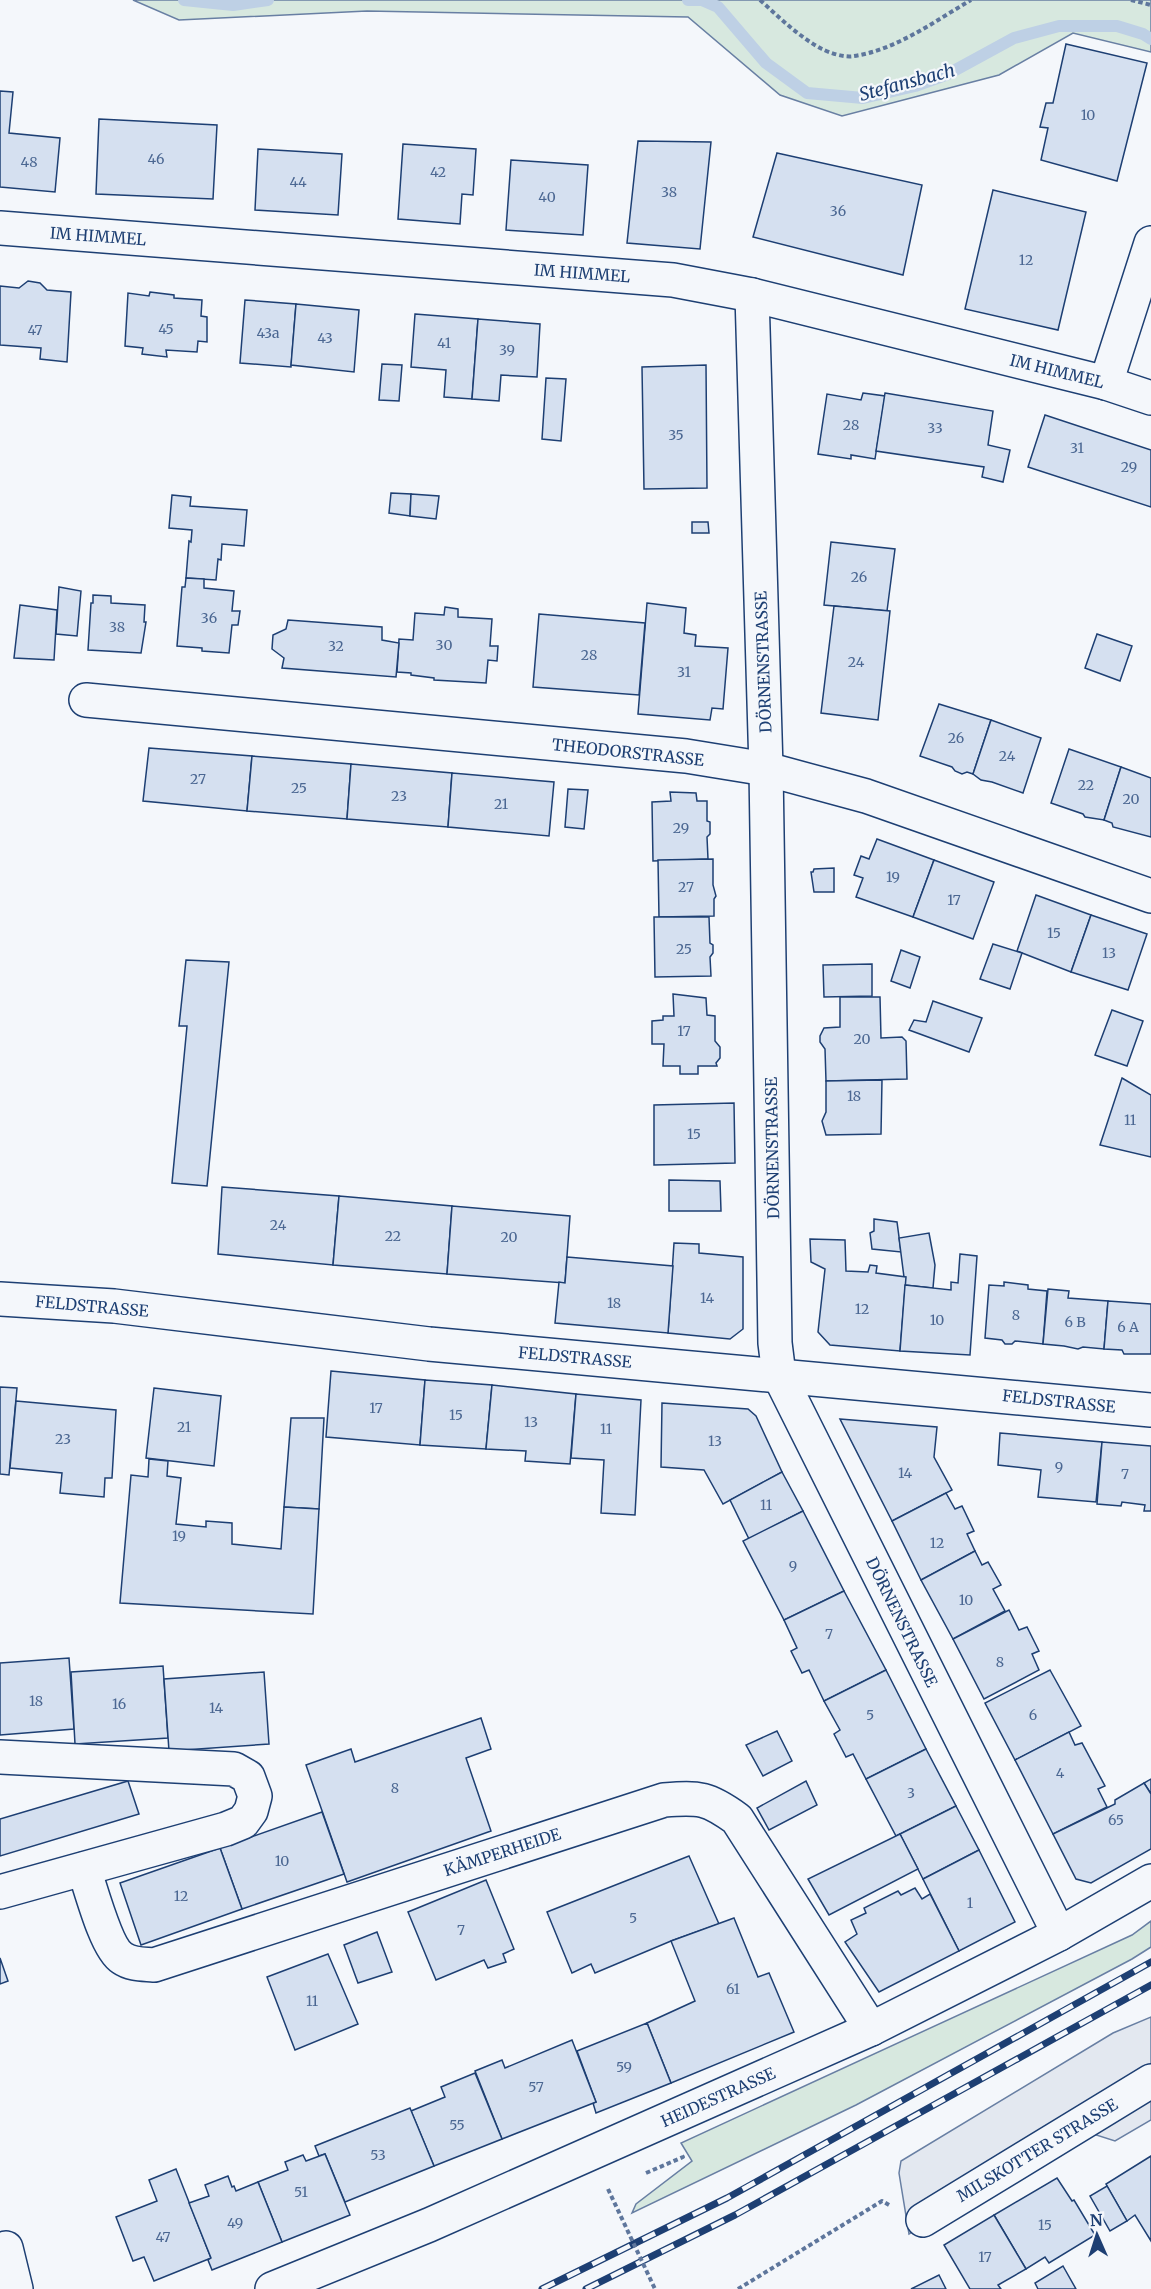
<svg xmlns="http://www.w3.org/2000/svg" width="1151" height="2289" viewBox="0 0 1151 2289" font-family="Merriweather,serif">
  <rect width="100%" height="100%" fill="#f4f7fb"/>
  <g fill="#d7e8df" stroke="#687fa3" stroke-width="1.5">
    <polygon points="133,0 1151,0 1151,52 1073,33 999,75 842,116 780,95 688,17 367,11 179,20"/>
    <polygon points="1151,1921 1151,1947 1132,1959 856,2105 632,2213 636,2204 692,2161 681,2143 1132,1935"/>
  </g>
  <polygon fill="#e3e8f0" stroke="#687fa3" stroke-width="1.5" points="1151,2017 1151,2120 1115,2141 1084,2131 909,2234 899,2173 901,2161 1113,2033"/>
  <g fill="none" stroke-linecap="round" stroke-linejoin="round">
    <g stroke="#bed0e5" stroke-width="12">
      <polyline points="184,0 233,5 268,0"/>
      <polyline points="688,0 702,0 718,7 766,63 807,93 863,98 915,86 948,74 1014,38 1059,26 1117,26 1143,34 1151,39"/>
    </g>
  </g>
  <g fill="#d5e0f0" stroke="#1d3f73" stroke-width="1.5">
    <polygon points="1066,44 1147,63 1117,181 1041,160 1048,128 1040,127 1046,103 1053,103"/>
    <polygon points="0,91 13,92 9,133 60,138 55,192 0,187"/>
    <polygon points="99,119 217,125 213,199 96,194"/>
    <polygon points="638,141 711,142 700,249 627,243"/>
    <polygon points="403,144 476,149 473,195 462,194 460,224 398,219"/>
    <polygon points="258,149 342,154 338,215 255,210"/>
    <polygon points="777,153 922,185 903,275 753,237"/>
    <polygon points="511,160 588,165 583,235 506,230"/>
    <polygon points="993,190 1086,212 1058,330 965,309"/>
    <polygon points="28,281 40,283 47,290 71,292 67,362 40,359 41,348 0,345 0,286 19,288"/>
    <polygon points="150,292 174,295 174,298 202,300 201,316 207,317 207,342 198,341 197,352 166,350 167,357 142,354 143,348 125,346 128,293 149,296"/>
    <polygon points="245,300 296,304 291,367 240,363"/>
    <polygon points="296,304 359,310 354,372 291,365"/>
    <polygon points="415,314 478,319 472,399 444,397 446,370 411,367"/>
    <polygon points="478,319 540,324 537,377 501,375 499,401 472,399"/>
    <polygon points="382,364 402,365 399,401 379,400"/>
    <polygon points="706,365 707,488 644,489 642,367"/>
    <polygon points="546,378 566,379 561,441 542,439"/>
    <polygon points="863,393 885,396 875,459 851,455 851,459 818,454 827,394 861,400"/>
    <polygon points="885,393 993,411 988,445 1010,450 1003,482 982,477 984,467 876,451"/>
    <polygon points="1045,415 1151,450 1151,507 1028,467"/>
    <polygon points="391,493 411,494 410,516 389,513"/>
    <polygon points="411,494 439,496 436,519 410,516"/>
    <polygon points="172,495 191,497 190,506 247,510 244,546 222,544 221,560 218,559 216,580 186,578 189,541 191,542 192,530 169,528"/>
    <polygon points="692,522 708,522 709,533 692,533"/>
    <polygon points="831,542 895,549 887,611 824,605"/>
    <polygon points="186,578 204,579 204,588 234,591 232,611 240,611 238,625 232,625 229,653 202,651 202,648 177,646 182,587 185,587"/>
    <polygon points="59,587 81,591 77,636 56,634"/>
    <polygon points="93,595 111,596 111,603 145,605 144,622 146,622 141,653 88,650 91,603 93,603"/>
    <polygon points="647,603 686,608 684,633 696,635 695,646 728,648 723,709 712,708 710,720 638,714"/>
    <polygon points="20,605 57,610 54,660 14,658"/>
    <polygon points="834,606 890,611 878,720 821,713"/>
    <polygon points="445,607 458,609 458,617 492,619 490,646 498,646 497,661 488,660 486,683 434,680 434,678 411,675 411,673 397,672 399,639 413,640 415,613 444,615"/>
    <polygon points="539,614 645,623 639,695 533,687"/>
    <polygon points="288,620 382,627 382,640 399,643 396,677 282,668 284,658 272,649 273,635 286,629"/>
    <polygon points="1097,634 1132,646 1120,681 1085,668"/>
    <polygon points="939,704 991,720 973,774 967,772 962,774 955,771 952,767 920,756"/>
    <polygon points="991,720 1041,738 1023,793 992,782 981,780 973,774"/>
    <polygon points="149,748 252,756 247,811 143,801"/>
    <polygon points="1069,749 1121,767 1104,820 1085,817 1083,814 1051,803"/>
    <polygon points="252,756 351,764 347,819 247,811"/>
    <polygon points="351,764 452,773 448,827 347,819"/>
    <polygon points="1121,767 1151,778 1151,837 1113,827 1112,823 1104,820"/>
    <polygon points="452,773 554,782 549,836 448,827"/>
    <polygon points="568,789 588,790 584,829 565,827"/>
    <polygon points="670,792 696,793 697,801 707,801 707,821 710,822 710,834 707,837 708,859 653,861 652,802 671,801"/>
    <polygon points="877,839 934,860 913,917 856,897 863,878 854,875 861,856 869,859"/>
    <polygon points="713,859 713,885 716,896 714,899 714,916 659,917 658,860"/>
    <polygon points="934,860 994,882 973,939 913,917"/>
    <polygon points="834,868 834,892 814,892 811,872 813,872 814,869"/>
    <polygon points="1036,895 1091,915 1071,972 1017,951"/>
    <polygon points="1091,915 1147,934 1128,990 1071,972"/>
    <polygon points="654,917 709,917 710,943 713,945 713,953 710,957 711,976 655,977"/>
    <polygon points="993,944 1022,953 1010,989 980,979"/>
    <polygon points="901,950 920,957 910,988 891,981"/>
    <polygon points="186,960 229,962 207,1186 172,1183 187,1026 179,1026"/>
    <polygon points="872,964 872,996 824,997 823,965"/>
    <polygon points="673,994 706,998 707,1015 715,1016 715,1041 720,1047 720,1058 716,1063 717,1066 698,1066 698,1074 680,1074 680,1066 663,1066 664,1044 652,1044 652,1021 663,1020 663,1016 674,1016"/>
    <polygon points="840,997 880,997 881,1038 902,1037 906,1041 907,1079 826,1081 825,1049 820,1042 820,1036 824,1028 840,1027"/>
    <polygon points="933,1001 982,1018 969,1052 909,1030 914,1020 926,1022"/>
    <polygon points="1112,1010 1143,1021 1127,1066 1095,1055"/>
    <polygon points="1122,1078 1151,1095 1151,1157 1100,1145"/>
    <polygon points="882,1080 881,1134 826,1135 822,1121 826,1112 826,1081"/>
    <polygon points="734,1103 735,1163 654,1165 654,1105"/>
    <polygon points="669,1180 720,1181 721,1211 669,1211"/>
    <polygon points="222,1187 339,1196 333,1265 218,1254"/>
    <polygon points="339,1196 452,1206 447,1274 333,1265"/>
    <polygon points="452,1206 570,1216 565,1283 447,1274"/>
    <polygon points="874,1219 897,1222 901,1252 872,1249 870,1233 874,1231"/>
    <polygon points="929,1233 935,1265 933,1288 905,1285 899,1238"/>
    <polygon points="810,1239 845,1240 846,1271 868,1272 870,1265 877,1266 876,1273 906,1277 900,1351 830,1345 818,1332 825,1269 811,1262"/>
    <polygon points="674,1243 699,1244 699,1253 743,1257 743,1329 730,1339 668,1333"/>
    <polygon points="960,1254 977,1256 970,1355 900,1351 905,1285 951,1290 951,1282 958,1283"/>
    <polygon points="567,1257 673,1266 668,1333 555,1323 559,1282 565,1283"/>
    <polygon points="1004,1282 1028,1285 1028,1289 1047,1291 1043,1344 1015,1341 1012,1344 1005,1344 1002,1340 985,1338 989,1285 1004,1286"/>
    <polygon points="1048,1289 1069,1291 1068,1298 1108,1301 1104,1349 1083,1347 1078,1349 1064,1346 1043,1344"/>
    <polygon points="1108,1301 1151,1304 1151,1354 1124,1354 1122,1350 1104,1349"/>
    <polygon points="331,1371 425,1380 420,1445 326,1437"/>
    <polygon points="425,1380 492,1385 486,1449 420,1445"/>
    <polygon points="492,1385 576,1394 570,1464 525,1461 526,1451 486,1449"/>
    <polygon points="0,1387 17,1388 9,1475 0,1474"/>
    <polygon points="154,1388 221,1396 214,1466 146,1458"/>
    <polygon points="576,1394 641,1400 635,1515 601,1513 604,1460 571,1458"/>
    <polygon points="16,1401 116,1410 112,1478 105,1478 104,1497 60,1493 62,1473 10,1468"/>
    <polygon points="662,1403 748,1409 756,1416 782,1472 723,1504 704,1470 661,1467"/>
    <polygon points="291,1418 324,1418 319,1509 284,1507"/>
    <polygon points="840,1419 937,1427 934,1457 952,1490 892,1521"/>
    <polygon points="1000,1433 1102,1442 1096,1502 1038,1497 1041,1470 998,1465"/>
    <polygon points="1102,1442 1151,1446 1151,1511 1144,1511 1145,1505 1122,1502 1121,1506 1097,1504"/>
    <polygon points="149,1459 168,1461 167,1476 181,1478 176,1524 206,1527 206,1521 232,1523 232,1544 281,1549 284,1507 319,1509 313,1614 120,1603 131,1475 148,1477"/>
    <polygon points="782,1472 803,1511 749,1539 730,1500"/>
    <polygon points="946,1493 955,1509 962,1506 974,1531 967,1534 975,1551 921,1580 892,1521"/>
    <polygon points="803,1511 844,1591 784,1620 743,1541"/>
    <polygon points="975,1551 982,1565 988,1562 1001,1585 993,1589 1005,1611 953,1639 921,1580"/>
    <polygon points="844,1591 886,1670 824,1701 809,1670 802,1673 791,1651 797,1648 784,1620"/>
    <polygon points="1009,1610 1019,1630 1027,1627 1039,1651 1032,1654 1039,1670 984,1699 953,1639"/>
    <polygon points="69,1658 74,1729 0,1735 0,1663"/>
    <polygon points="163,1666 168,1738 75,1744 71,1672"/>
    <polygon points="886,1670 926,1749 866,1779 853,1754 846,1757 834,1734 840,1730 824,1701"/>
    <polygon points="1050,1670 1081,1726 1015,1760 985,1703"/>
    <polygon points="264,1672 269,1744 169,1751 164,1679"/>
    <polygon points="481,1718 491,1749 466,1758 491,1831 347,1882 306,1765 351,1749 355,1762"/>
    <polygon points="777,1731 792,1761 763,1776 746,1745"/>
    <polygon points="1069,1732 1075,1745 1082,1743 1105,1786 1098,1789 1107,1807 1053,1834 1015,1760"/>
    <polygon points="926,1749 956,1806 896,1836 866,1779"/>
    <polygon points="1151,1779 1151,1794 1144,1783"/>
    <polygon points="128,1781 139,1814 0,1856 0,1819"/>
    <polygon points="806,1781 817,1805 769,1830 757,1808"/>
    <polygon points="1144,1783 1151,1794 1151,1849 1091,1883 1076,1879 1053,1834 1115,1804 1115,1800"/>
    <polygon points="956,1806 979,1850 923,1879 900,1834"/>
    <polygon points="322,1812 344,1874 242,1909 220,1848"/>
    <polygon points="900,1834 918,1869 829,1915 808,1879"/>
    <polygon points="220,1848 242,1909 141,1945 120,1883"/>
    <polygon points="979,1850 1015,1922 959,1951 923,1879"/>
    <polygon points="689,1856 719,1924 671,1941 595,1973 591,1964 572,1973 547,1912"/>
    <polygon points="486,1880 514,1949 503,1954 506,1962 488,1968 484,1960 436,1980 408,1912"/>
    <polygon points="915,1888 922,1899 930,1894 959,1951 879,1992 845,1942 857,1934 851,1920 866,1913 864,1908 898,1891 901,1895"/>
    <polygon points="734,1918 758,1977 769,1973 794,2032 671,2083 647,2023 695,2001 671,1941"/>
    <polygon points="377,1932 392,1972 358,1983 344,1945"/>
    <polygon points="328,1954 358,2024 295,2050 267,1977"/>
    <polygon points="0,1958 8,1981 0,1984"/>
    <polygon points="647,2023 671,2083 596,2113 593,2103 596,2102 577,2051"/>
    <polygon points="572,2040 596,2102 502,2139 475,2071 502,2060 505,2068"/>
    <polygon points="475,2073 502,2139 434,2166 411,2111 445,2097 441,2087"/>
    <polygon points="410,2108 434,2166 345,2202 325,2154 319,2156 315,2146"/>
    <polygon points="325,2154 350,2215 282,2242 258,2182 288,2170 285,2162 303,2155 306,2161"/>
    <polygon points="1151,2156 1151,2241 1135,2215 1127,2221 1106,2184"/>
    <polygon points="176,2169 211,2258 154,2281 144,2257 133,2261 116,2217 157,2201 149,2180"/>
    <polygon points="228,2176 232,2187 234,2186 236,2191 258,2182 282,2242 212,2270 208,2260 211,2258 189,2203 209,2196 205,2185"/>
    <polygon points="1057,2178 1072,2201 1074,2200 1095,2235 1049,2263 1045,2257 1026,2269 994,2215"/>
    <polygon points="1107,2186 1127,2221 1110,2231 1090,2196"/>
    <polygon points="994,2215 1026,2269 998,2285 1001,2289 970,2289 944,2245"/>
    <polygon points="1063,2266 1076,2289 1038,2289 1035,2283"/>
    <polygon points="939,2275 946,2289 911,2289"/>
  </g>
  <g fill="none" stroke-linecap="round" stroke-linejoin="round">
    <g stroke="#1d3f73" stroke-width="36">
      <g id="minor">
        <polyline points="0,228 673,280 752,295 1106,383 1151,398"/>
        <polyline points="752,295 766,769 775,1343 779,1375 1059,1934"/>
        <polyline points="1106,383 1151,243"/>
        <polyline points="86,700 686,756 766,769 866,796 1151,896"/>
        <polyline points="0,1299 114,1306 429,1344 1151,1410"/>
        <polyline points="0,1757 234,1769 248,1777 255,1796 251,1811 243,1822 226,1829 0,1892"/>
        <path d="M 84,1869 C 91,1889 106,1948 122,1958 C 132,1965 143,1964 154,1965 L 664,1800 C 700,1797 708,1798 737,1819 L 871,2029"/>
        <polyline points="923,2220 1151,2081"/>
        <polyline points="6,2248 16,2289"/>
        <polyline points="272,2289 429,2225 871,2029 1059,1934 1151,1881"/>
      </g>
    </g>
    <g stroke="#5e769c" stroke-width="4" stroke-dasharray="4.5 3" stroke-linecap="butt">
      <path d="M 760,0 C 780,18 799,37 822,49 C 830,53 845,58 854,56 C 896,50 935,21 971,0"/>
      <polyline points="1131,0 1151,5"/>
      <polyline points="646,2173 683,2157 681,2154"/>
      <polyline points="738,2289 882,2201 889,2205"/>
    </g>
    <use href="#minor" stroke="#f4f7fb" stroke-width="33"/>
    <g stroke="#1d3f73" stroke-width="7">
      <g id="rail">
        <polyline points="542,2289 727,2198 1151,1962"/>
        <polyline points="586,2289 735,2215 1151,1985"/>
      </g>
    </g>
    <use href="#rail" stroke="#f4f7fb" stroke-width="4.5" stroke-dasharray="14" stroke-linecap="butt"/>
    <polyline stroke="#5e769c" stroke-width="4" stroke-dasharray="4.5 3" stroke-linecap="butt" points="608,2189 655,2289"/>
  </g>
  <g text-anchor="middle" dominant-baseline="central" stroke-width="4.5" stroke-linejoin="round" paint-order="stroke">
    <g font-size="14" fill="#4b6792">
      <text x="1088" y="115">10</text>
      <text x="156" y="159">46</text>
      <text x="29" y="162">48</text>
      <text x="438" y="172">42</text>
      <text x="298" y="182">44</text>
      <text x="669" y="192">38</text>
      <text x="547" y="197">40</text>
      <text x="838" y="211">36</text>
      <text x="1026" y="260">12</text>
      <text x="166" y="329">45</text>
      <text x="35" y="330">47</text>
      <text x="268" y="333">43a</text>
      <text x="325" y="338">43</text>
      <text x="444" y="343">41</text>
      <text x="507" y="350">39</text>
      <text x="851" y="425">28</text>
      <text x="935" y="428">33</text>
      <text x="676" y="435">35</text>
      <text x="1077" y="448">31</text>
      <text x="1129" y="467">29</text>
      <text x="859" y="577">26</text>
      <text x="209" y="618">36</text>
      <text x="117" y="627">38</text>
      <text x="444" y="645">30</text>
      <text x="336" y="646">32</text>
      <text x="589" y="655">28</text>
      <text x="856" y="662">24</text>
      <text x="684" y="672">31</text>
      <text x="956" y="738">26</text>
      <text x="1007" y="756">24</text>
      <text x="198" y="779">27</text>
      <text x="1086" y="785">22</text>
      <text x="299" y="788">25</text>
      <text x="399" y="796">23</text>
      <text x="1131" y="799">20</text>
      <text x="501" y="804">21</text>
      <text x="681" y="828">29</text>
      <text x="893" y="877">19</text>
      <text x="686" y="887">27</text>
      <text x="954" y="900">17</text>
      <text x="1054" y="933">15</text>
      <text x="684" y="949">25</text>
      <text x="1109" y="953">13</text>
      <text x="684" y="1031">17</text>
      <text x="862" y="1039">20</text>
      <text x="854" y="1096">18</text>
      <text x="1130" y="1120">11</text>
      <text x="694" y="1134">15</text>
      <text x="278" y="1225">24</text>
      <text x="393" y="1236">22</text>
      <text x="509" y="1237">20</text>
      <text x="707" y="1298">14</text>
      <text x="614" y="1303">18</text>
      <text x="862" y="1309">12</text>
      <text x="1016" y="1315">8</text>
      <text x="937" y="1320">10</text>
      <text x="1075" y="1322">6 B</text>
      <text x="1128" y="1327">6 A</text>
      <text x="376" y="1408">17</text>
      <text x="456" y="1415">15</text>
      <text x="531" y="1422">13</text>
      <text x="184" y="1427">21</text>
      <text x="606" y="1429">11</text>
      <text x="63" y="1439">23</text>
      <text x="715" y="1441">13</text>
      <text x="1059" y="1467">9</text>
      <text x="905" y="1473">14</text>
      <text x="1125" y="1474">7</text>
      <text x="766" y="1505">11</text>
      <text x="179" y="1536">19</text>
      <text x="937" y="1543">12</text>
      <text x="793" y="1566">9</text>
      <text x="966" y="1600">10</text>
      <text x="829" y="1634">7</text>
      <text x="1000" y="1662">8</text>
      <text x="36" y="1701">18</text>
      <text x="119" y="1704">16</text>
      <text x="216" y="1708">14</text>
      <text x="870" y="1715">5</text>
      <text x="1033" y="1715">6</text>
      <text x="1060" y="1773">4</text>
      <text x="395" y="1788">8</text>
      <text x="911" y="1793">3</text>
      <text x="1116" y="1820">65</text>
      <text x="282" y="1861">10</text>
      <text x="181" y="1896">12</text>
      <text x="970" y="1903">1</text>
      <text x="633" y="1918">5</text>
      <text x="461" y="1930">7</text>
      <text x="733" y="1989">61</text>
      <text x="312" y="2001">11</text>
      <text x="624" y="2067">59</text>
      <text x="536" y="2087">57</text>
      <text x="457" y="2125">55</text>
      <text x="378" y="2155">53</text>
      <text x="301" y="2192">51</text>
      <text x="235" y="2223">49</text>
      <text x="1045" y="2225">15</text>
      <text x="163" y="2237">47</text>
      <text x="985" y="2257">17</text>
    </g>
    <g font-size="16" fill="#1d3f73" stroke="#f4f7fb">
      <text transform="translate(98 236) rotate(4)">IM HIMMEL</text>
      <text transform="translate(582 273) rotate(4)">IM HIMMEL</text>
      <text transform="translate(1057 371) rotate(14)">IM HIMMEL</text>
      <text transform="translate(763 662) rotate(-92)">DÖRNENSTRASSE</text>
      <text transform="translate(628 752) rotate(6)">THEODORSTRASSE</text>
      <text transform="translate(772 1148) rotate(-91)">DÖRNENSTRASSE</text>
      <text transform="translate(92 1306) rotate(5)">FELDSTRASSE</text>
      <text transform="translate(575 1357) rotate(5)">FELDSTRASSE</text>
      <text transform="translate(1059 1401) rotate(6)">FELDSTRASSE</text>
      <text transform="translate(902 1622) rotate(64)">DÖRNENSTRASSE</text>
      <text transform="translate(502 1852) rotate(-18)">KÄMPERHEIDE</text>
      <text transform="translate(718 2097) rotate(-24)">HEIDESTRASSE</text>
      <text transform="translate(1037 2150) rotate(-31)">MILSKOTTER STRASSE</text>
    </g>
    <g font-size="18" font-style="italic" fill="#1d3f73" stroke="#f4f7fb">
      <text transform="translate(907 82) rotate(-15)">Stefansbach</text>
    </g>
  </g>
  <g transform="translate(1097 2235) rotate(357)" stroke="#f4f7fb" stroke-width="4.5" paint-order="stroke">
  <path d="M0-4.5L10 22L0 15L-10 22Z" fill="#1d3f73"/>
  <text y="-9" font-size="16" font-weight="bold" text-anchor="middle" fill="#1d3f73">N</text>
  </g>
</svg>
